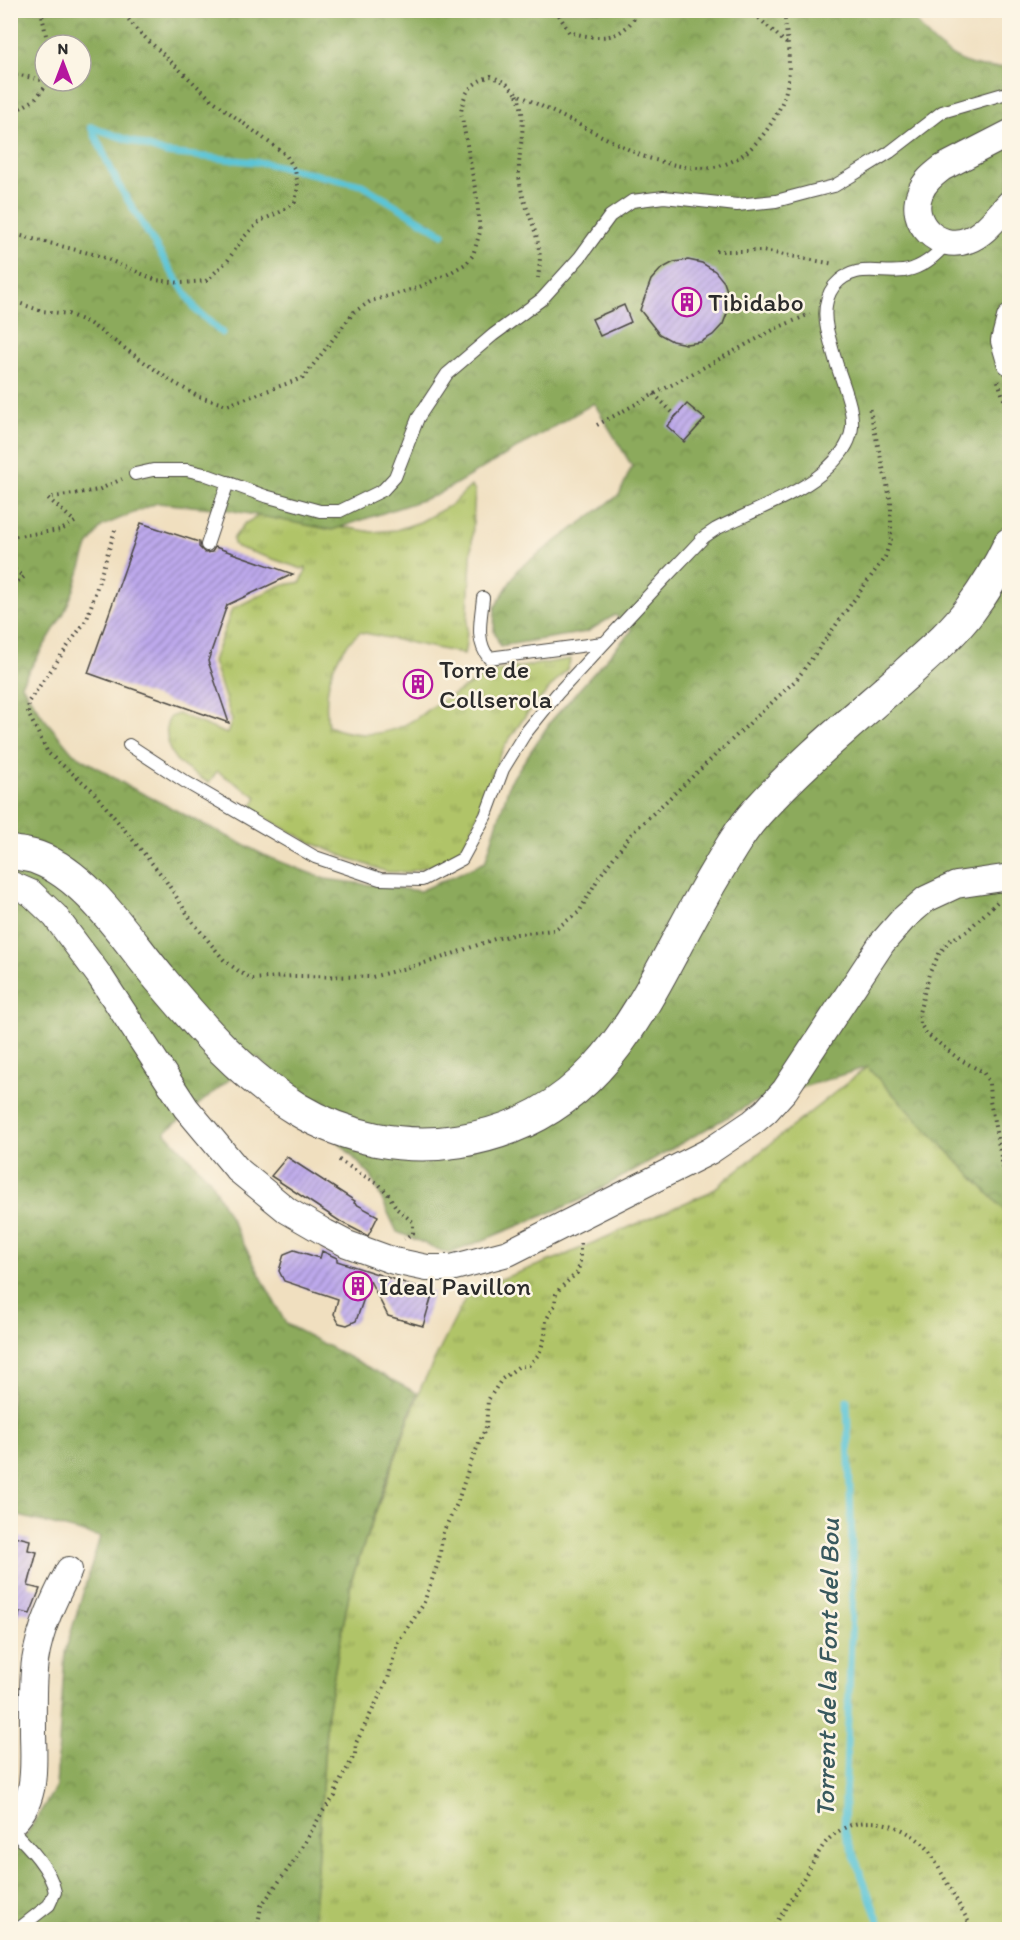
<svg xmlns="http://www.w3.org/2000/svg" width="1020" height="1940" viewBox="0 0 1020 1940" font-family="Itim,sans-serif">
  <defs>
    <pattern id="grass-tufts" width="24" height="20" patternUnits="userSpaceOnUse" patternTransform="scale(1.5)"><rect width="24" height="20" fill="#b0c467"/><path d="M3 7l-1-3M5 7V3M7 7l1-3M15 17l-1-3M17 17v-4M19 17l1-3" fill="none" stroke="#8f9f55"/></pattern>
    <pattern id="forest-crowns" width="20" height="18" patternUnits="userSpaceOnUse" patternTransform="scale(1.5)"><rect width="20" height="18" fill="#8caa5c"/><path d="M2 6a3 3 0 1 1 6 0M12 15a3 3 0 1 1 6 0" fill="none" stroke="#738b4c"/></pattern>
    <pattern id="building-hatch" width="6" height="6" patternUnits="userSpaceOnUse" patternTransform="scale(1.5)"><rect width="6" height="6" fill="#bda9ec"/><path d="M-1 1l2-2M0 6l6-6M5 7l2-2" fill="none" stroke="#9a8abf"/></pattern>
  </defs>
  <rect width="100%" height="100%" fill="#fcf5e5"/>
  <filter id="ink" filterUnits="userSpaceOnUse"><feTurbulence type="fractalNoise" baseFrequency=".0167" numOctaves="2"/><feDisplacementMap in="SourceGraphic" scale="12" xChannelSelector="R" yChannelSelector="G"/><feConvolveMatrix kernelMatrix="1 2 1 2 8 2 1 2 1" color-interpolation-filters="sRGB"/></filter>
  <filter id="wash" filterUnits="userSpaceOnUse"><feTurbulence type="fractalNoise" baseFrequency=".008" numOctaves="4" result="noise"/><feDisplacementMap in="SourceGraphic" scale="24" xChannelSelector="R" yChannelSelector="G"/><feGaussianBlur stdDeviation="1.35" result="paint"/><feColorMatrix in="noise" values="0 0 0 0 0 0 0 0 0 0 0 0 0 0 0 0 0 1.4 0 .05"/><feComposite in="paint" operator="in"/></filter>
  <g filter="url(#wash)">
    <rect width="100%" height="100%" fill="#f0dfbf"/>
    <g fill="url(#grass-tufts)" stroke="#6e7849" stroke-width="1.5">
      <path d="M 471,486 L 475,490 L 466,644 L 464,654 L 360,632 C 331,656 323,690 328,726 C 363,741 399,734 427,710 L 491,672 L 571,659 L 567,669 L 526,715 L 506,744 L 498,759 L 480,811 L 464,845 L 451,857 L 439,863 L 408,872 L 387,872 L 348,858 L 310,842 L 250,810 L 257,797 L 217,771 L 209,783 C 188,769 168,763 167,735 C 166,728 166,723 170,717 L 178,714 L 227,734 L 232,720 L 213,661 L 232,609 L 279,586 L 301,582 L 306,570 L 306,567 L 302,569 L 237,547 L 234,544 L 233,539 L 244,524 L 263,513 L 372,532 L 396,530 L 420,522 L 451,505 Z"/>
      <polygon points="867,1067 1009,1213 1009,1929 313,1930 327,1712 352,1578 421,1387 469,1291 563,1256 710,1192"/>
    </g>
    <path fill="url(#forest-crowns)" stroke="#5c6a44" stroke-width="1.5" fill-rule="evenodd" d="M 11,11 L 910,11 C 930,47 967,75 1009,66 L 1009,1215 L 867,1067 L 752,1103 L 581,1200 L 449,1254 L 397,1232 L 371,1176 L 257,1057 L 165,1132 L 210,1180 L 286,1324 L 417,1393 L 352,1578 L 327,1712 L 313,1929 L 11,1929 L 10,1860 L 56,1787 L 65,1652 L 100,1537 L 11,1514 ZM 45,45 L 81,45 L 81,81 L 45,81 ZM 594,403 L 632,466 L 619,495 L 518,569 L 495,607 L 494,631 L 500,646 L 587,632 L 615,615 L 632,630 L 551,721 L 510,782 L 485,862 L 420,891 L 325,879 L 268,857 L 126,785 L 73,753 L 43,717 L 21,684 L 64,613 L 73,592 L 88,546 L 102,526 L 157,503 L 224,509 L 332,530 L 437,495 Z"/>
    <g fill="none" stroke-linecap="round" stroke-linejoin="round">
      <g stroke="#5bc4d6" stroke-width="7">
        <polyline points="91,127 166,153 265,163 362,185 443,234"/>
        <polyline points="91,127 118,184 168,266 197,311 222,333"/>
        <polyline points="847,1400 853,1582 844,1829 882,1930"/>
      </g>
    </g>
    <g id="blocks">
      <g fill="url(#building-hatch)">
        <polygon points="688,260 702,263 715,271 724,282 729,296 728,311 723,324 713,335 701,342 686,344 672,341 659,334 640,310 651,280 661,269 674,262"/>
        <polygon points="624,305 631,322 600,336 592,319"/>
        <polygon points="687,404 705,419 684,442 667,426"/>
        <polygon points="141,523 199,542 199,547 205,553 212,552 215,547 293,574 227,605 208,661 229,723 88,673"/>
        <polygon points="287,1157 355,1201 354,1203 378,1216 368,1236 341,1222 271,1176"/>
        <polygon points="294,1250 320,1258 322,1251 337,1258 337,1261 433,1292 423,1326 388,1316 370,1281 356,1321 347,1325 339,1323 334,1314 338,1299 284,1281 279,1271 284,1254"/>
        <polygon points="10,1535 30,1540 28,1550 37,1552 28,1586 40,1589 30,1614 20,1612 16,1629 10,1628"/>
      </g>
    </g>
  </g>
  <g filter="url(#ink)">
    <use href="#blocks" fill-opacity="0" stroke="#494641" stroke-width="1.5"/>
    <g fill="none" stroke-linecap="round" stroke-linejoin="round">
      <g stroke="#494641" stroke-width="14">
        <g id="lane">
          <polyline points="135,474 153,470 187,470 204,474 265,496 320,511 340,511 383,490 395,477 418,418 447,374 493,335 542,299 580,257 610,216 632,201 664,197 737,205 776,201 810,192 834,186 851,176 890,152 942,112 1010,92"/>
          <polyline points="207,545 228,482"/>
          <path d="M 483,598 C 481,619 475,641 489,658 L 603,643"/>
          <path d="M 129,745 L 184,781 L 315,857 L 380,879 L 422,880 L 462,859 L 486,815 L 503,769 L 524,735 L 557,694 L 663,580 L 704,537 L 716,529 C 746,514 796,495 821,474 C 860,440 857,422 841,377 C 835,361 831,345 827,329 C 824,314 824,299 834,286 C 857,259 886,278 912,269 C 927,264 938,253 948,242"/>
          <path d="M 10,1828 C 27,1845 50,1867 55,1892 L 49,1905 L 17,1930"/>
        </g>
      </g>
      <g stroke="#494641" stroke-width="28">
        <g id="street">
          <path d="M 1010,133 L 942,168 C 933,175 924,182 920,193 C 908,222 938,252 968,240 C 985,234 997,216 1010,203"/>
          <polyline points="1010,318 1004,341 1010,362"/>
          <polyline points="10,884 31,893 55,916 99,975 186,1108 238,1170 288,1211 326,1233 347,1244 394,1261 427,1268 451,1268 508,1253 710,1151 753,1122 766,1111 785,1090 882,943 903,919 926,899 956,885 1010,877"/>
          <path d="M 10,1825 C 39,1802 33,1762 33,1730 C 33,1707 32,1683 35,1661 C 40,1628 54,1599 69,1570"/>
        </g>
      </g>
      <g stroke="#494641" stroke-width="35">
        <path id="secondary" d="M 10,852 C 19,854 30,855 38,858 C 89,877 127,940 161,980 C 201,1028 243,1076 297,1109 C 345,1138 404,1150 459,1141 C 612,1116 645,991 714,876 C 727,854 740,831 757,812 C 802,762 855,719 906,674 C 928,654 952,634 970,610 C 985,590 999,567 1010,544"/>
      </g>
      <g stroke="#494641" stroke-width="4" stroke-dasharray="1.5 4.5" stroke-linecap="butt">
        <polyline points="41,10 48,45"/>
        <path d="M 556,10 L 569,32 C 599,40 623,42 639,10"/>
        <polyline points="750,10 787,44"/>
        <polyline points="10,75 20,75 45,81"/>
        <path d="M 517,95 C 529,121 518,146 519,174 C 520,201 536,223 539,250 C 541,259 539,269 538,278"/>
        <polyline points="10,114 34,100 50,81"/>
        <polyline points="10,233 100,256 156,280 181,283 206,281 228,260 244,237 260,221 280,212 295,202 298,186 295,170 286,155 211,99 137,30 121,10"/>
        <polyline points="716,251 763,251 834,264"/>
        <path d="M 10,300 L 42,311 L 68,314 L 89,323 L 171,381 L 199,397 L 227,405 L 303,378 L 354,312 L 371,301 L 417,288 L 448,274 L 467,263 L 473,255 L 480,232 L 477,199 L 461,112 C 464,91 471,83 491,76 L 506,83 L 517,94 L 642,156 C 694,172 730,179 766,131 C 777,116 786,98 788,80 C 791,57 786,33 784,10"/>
        <polyline points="998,381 1010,418"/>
        <polyline points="654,394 676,416"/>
        <polyline points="597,425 777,328 810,314"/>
        <polyline points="115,530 87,619 29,701 28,713 48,753 91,789 164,878 192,921 224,960 241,973 253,979 294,976 372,977 432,961 495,939 517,934 554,930 579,912 599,877 632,833 797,679 885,557 891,539 891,502 869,407"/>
        <polyline points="10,537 61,530 75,522 48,498 98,490 122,479"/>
        <polyline points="10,566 24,577 10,588"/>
        <polyline points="997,902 967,931 949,941 939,954 929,974 919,1013 920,1024 927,1034 959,1059 983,1072 989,1082 990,1101 1003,1167 1010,1176"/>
        <polyline points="339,1160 366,1177 378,1183 388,1194 397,1209 413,1222 413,1233 404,1239"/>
        <polyline points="257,1930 261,1906 294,1861 323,1811 335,1796 337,1787 355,1754 356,1743 388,1679 397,1644 423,1605 439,1560 443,1532 457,1504 469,1467 486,1427 488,1400 502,1379 518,1367 529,1365 539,1354 545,1337 546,1320 555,1305 556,1294 560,1288 577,1273 580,1264 580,1242"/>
        <path d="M 772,1930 C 785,1909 798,1888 810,1867 C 816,1858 821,1847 828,1840 C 858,1809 904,1822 929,1850 L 973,1930"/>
      </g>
      <use href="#lane" stroke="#fff" stroke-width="12"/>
      <use href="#street" stroke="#fff" stroke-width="26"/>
      <use href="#secondary" stroke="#fff" stroke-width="33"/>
    </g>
  </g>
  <defs>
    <g id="building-ring" transform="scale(1.5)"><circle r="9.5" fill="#fcf5e5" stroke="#b5179e" stroke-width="1.5"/><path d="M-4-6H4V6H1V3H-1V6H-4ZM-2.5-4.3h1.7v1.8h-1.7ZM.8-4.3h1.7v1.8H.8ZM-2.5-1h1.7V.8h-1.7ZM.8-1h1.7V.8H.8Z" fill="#b5179e"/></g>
  </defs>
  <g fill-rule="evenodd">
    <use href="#building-ring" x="687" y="302"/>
    <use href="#building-ring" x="418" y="684"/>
    <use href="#building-ring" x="358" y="1286"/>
  </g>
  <g text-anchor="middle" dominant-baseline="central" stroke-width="5" stroke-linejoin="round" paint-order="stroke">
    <g font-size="26" fill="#2b2b2b" stroke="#fcf5e5" text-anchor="start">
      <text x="708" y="302">Tibidabo</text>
      <text x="439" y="669">Torre de<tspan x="439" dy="30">Collserola</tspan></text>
      <text x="379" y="1286">Ideal Pavillon</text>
    </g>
    <g font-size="27" font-style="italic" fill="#39595e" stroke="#fcf5e5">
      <text transform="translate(827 1668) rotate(-89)">Torrent de la Font del Bou</text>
    </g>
  </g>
  <rect width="1020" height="1940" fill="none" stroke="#fcf5e5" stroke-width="36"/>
  <g transform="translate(63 63)"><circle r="28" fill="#fcf5e5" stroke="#a8a49b" stroke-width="1.5"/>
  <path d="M0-4.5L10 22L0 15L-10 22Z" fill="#b5179e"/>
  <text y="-9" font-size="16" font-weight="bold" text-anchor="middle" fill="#2b2b2b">N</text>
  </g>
</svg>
